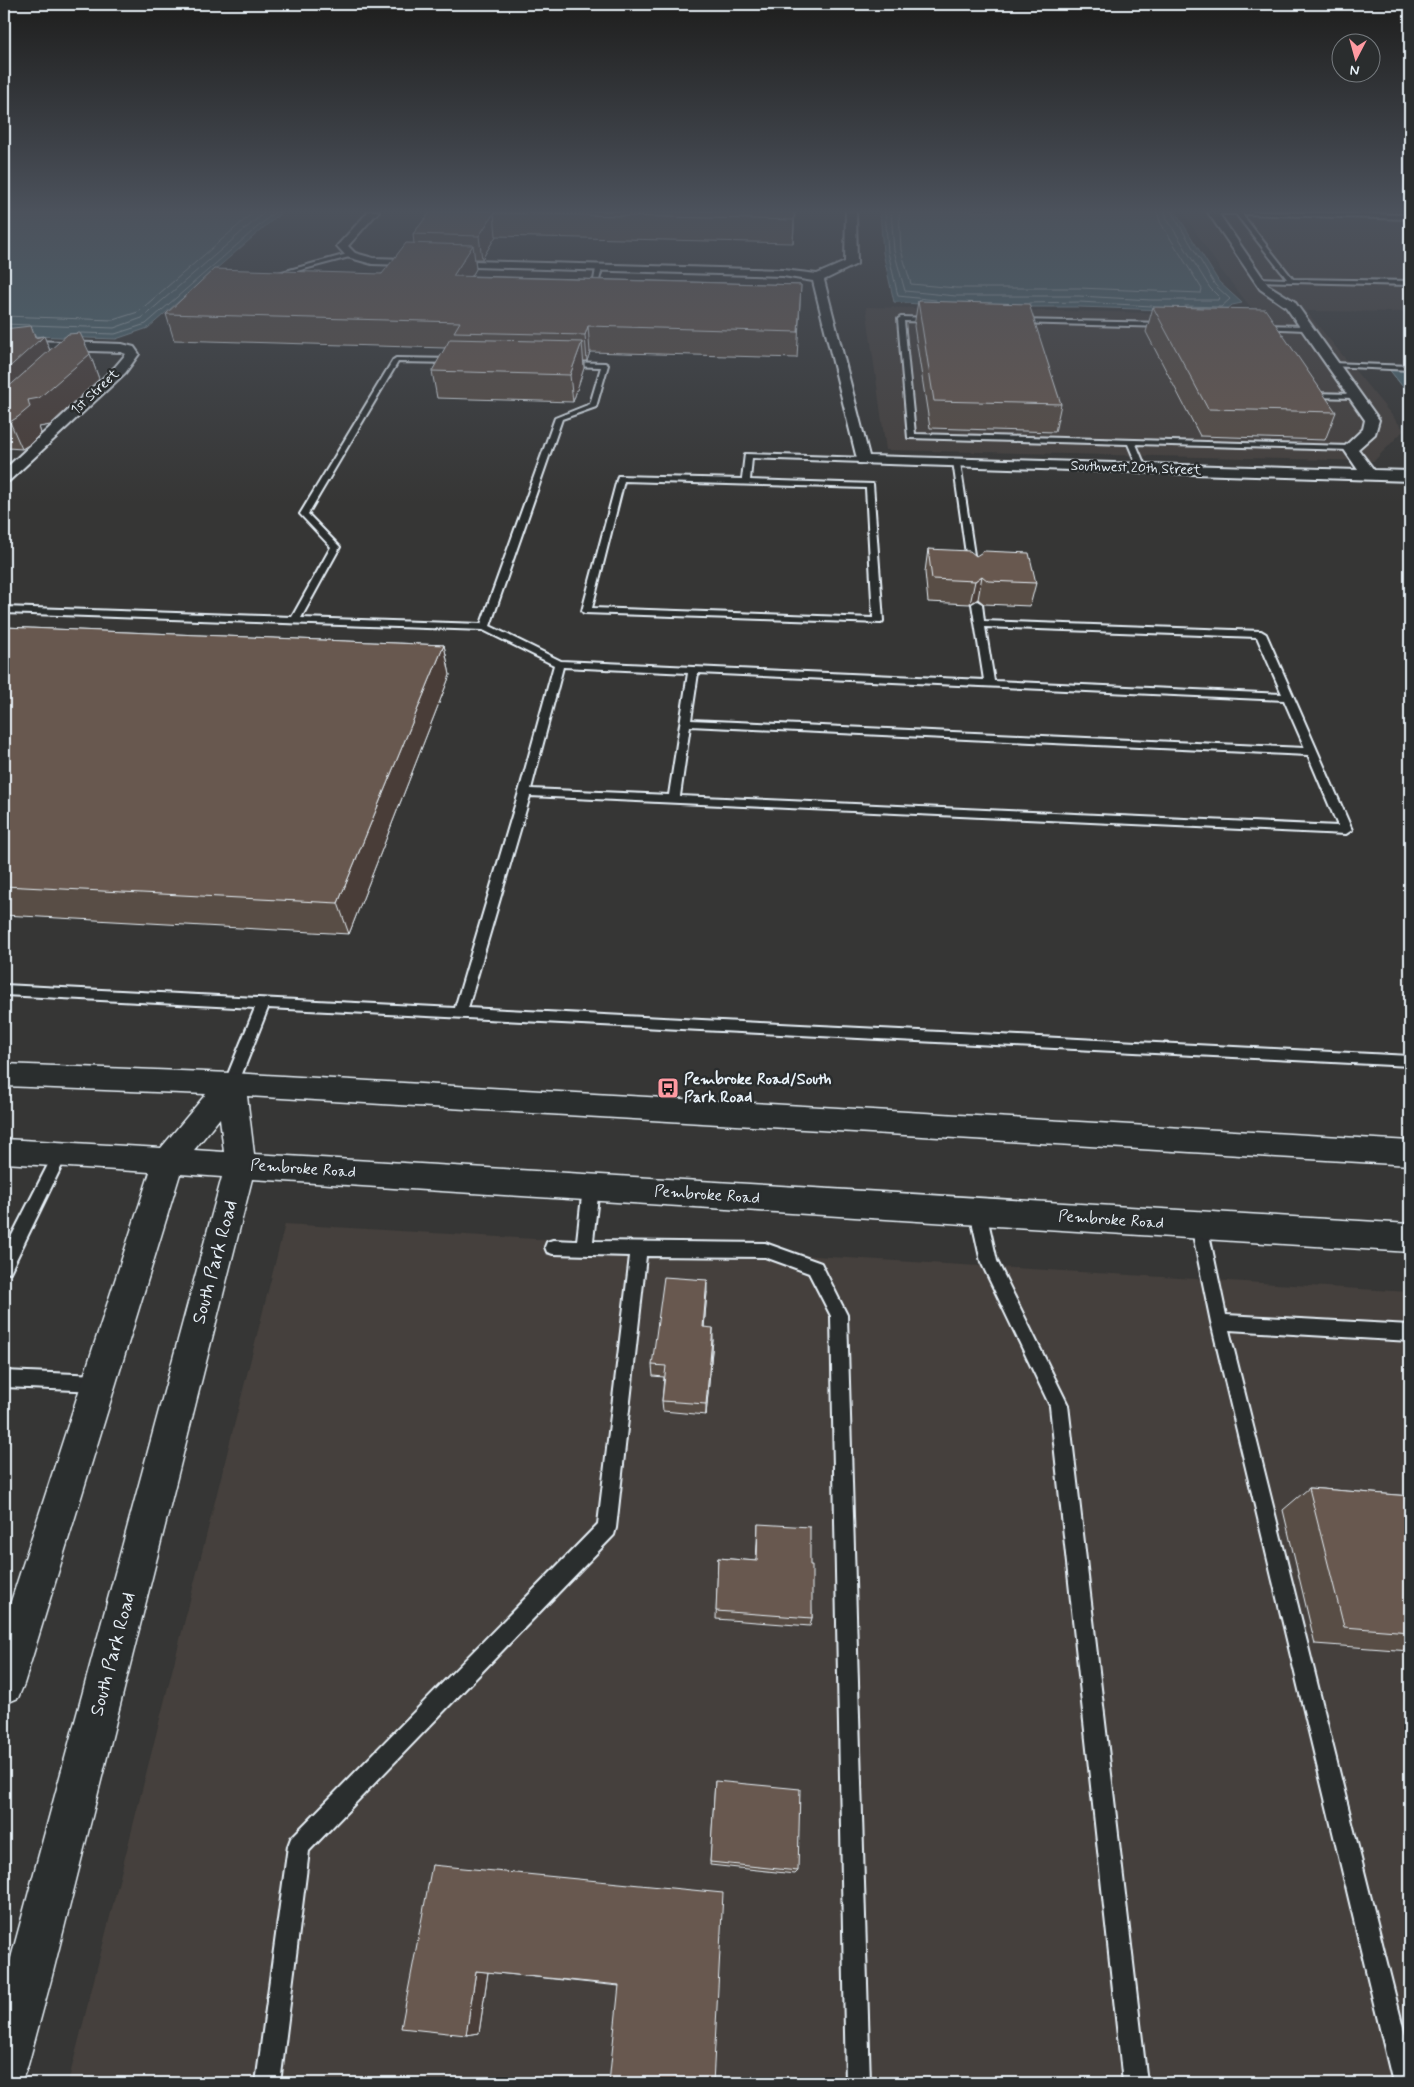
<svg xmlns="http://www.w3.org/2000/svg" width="1414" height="2087" viewBox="0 0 1414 2087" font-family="Mynerve,sans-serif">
  <rect width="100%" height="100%" fill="#363635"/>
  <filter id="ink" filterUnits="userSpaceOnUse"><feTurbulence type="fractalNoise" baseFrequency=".02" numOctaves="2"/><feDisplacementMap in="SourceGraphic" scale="10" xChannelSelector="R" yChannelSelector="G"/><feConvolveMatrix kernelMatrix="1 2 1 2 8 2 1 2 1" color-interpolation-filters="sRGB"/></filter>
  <g filter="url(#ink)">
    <g fill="#45403d">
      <polygon points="1182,211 1410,211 1410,312 1306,311 1404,430 1374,461 886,450 866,307 1257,315 1220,269"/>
      <polygon points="285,1224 1410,1292 1410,2083 68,2083"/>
    </g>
    <g fill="#4d6972" stroke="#8b9fa8">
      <polygon points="4,211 283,211 148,328 116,339 4,335"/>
      <polygon points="880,211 1175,211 1219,282 1242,303 1232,305 1224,312 1079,307 955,307 894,302 883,253"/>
      <polygon points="1410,362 1410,396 1388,368"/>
    </g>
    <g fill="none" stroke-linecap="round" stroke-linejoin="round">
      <g stroke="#aabbc2" stroke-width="1">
        <polyline points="885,211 888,252 898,296 936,300"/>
        <polyline points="891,211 894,251 905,291 956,296 1079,296 1151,300 1218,300 1219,297 1210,288 1167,219 1165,211"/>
        <polyline points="899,211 901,250 911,284 956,288 1079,288 1201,293 1202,289 1160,222 1157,211"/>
        <polyline points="1171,211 1215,285 1230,299 1221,307 1185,306"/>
        <polyline points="1029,303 1079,302 1152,306"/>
        <polyline points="4,316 113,320 138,312 255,211"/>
        <polyline points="4,324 114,328 142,318 266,211"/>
        <polyline points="81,333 115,334 146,324 276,211"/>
      </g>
      <g stroke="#e8f1f8" stroke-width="4">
        <g id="lane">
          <polygon points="1211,211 1410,215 1410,219 1242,214 1293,279 1410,281 1410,285 1258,281 1260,278 1287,279 1236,214 1213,214"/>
          <polygon points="351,253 353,256 278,276 275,274"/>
          <polygon points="599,267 602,269 598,284 593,285 596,269"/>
          <polygon points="901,317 933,318 936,320 933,322 904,321 915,434 1350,446 1354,448 1350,450 1136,444 1146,468 1142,470 1138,468 1128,444 908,438 898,319"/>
          <polygon points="1017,320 1168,323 1171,325 1168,327 1015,323 1015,321"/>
          <polygon points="1259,325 1305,326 1308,328 1305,330 1257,328 1257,326"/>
          <path d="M 396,358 L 456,359 L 459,361 L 456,363 L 398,362 L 308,514 L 340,547 L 301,618 L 481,624 L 555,418 L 590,404 L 601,367 L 565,366 L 562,364 L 565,362 L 605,363 L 608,365 L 596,407 L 562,419 L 490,626 L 561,661 L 984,680 L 972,604 L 977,601 L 982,604 L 984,621 L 1261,631 L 1266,634 L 1352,830 L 1346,834 L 530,796 L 468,1008 L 1410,1056 L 1410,1066 L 268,1008 L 238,1084 L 236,1088 L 231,1090 L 226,1088 L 224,1084 L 255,1008 L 4,995 L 4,985 L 455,1008 L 519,792 L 554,665 L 483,630 L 4,613 L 4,607 L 292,617 L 331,547 L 300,514 L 393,360 ZM 985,627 L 1257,637 L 1282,694 L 994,681 ZM 563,667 L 688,673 L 669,795 L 531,789 ZM 698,673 L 1284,700 L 1305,748 L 691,720 ZM 690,726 L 1308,755 L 1338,826 L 680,796 Z"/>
          <polygon points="1332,363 1410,366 1410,370 1330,366 1330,364"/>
          <polygon points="1310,393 1354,394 1358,396 1354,398 1313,397 1310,397"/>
          <path d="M 745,454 L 866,458 L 867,460 L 863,462 L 752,458 L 750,480 L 873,484 L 883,621 L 881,623 L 584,613 L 582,611 L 618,476 L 742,479 ZM 624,481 L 866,488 L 873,618 L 592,608 Z"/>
          <polygon points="953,461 960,463 976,568 972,571 968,568"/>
          <polygon points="60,1149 65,1151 67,1155 10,1272 4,1274 4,1251 55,1151"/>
          <polygon points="591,1181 596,1182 599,1187 593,1241 765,1243 821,1263 847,1315 870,2083 846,2083 831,1316 809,1273 765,1257 646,1256 616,1528 614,1535 309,1851 280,2083 256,2083 288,1846 291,1838 598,1524 630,1256 553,1254 547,1252 545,1247 547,1242 553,1240 577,1241 583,1187 586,1182"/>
          <polygon points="978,1205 983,1207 986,1212 997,1261 1068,1405 1147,2083 1123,2083 1050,1406 981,1262 970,1212 973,1207"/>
          <polygon points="1199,1218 1205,1220 1207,1225 1226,1315 1410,1325 1410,1341 1229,1330 1410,2055 1410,2083 1393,2083 1211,1322 1191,1225 1193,1220"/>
          <polygon points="4,1371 99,1375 105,1377 108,1383 105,1389 99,1391 4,1387"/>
        </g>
      </g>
      <g stroke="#e8f1f8" stroke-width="4">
        <g id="street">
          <polygon points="369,211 379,211 348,246 355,253 373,258 783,270 817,274 845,262 846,211 856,211 857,264 824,280 869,456 1358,470 1343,448 1363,429 1365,420 1286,307 1260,289 1207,211 1217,211 1268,285 1294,301 1379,420 1375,434 1358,449 1374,470 1410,471 1410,481 858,463 813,281 783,276 372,264 347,257 337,246"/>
          <polygon points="4,340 122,344 134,347 139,354 125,373 9,481 4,483 4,470 115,367 126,354 121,352 4,348"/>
        </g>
      </g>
      <g stroke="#e8f1f8" stroke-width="3">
        <path id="secondary" d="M 4,1064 L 231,1073 L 1410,1141 L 1410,1165 L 247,1096 L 254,1154 L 1410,1224 L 1410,1252 L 252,1179 L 51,1980 L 28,2065 L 21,2082 L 4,2083 L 4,1984 L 222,1177 L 180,1174 L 24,1684 L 18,1698 L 4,1704 L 4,1623 L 150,1172 L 4,1163 L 4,1139 L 161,1148 L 206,1094 L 4,1086 ZM 220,1118 L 224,1152 L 194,1150 Z"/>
      </g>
      <use href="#lane" fill="#2a2d2e" fill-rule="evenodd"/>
      <use href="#street" fill="#2a2d2e" fill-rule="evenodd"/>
      <use href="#secondary" fill="#2a2d2e" fill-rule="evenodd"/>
    </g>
    <g fill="#594d44" stroke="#e8f1f8">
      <polygon points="431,211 795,211 793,243 496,236 482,259 475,259 476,269 472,276 801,285 797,358 590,352 587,361 584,361 584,368 573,402 437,398 432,371 446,348 174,340 166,314 382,274 414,244 413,234"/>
      <polygon points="918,301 1061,404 1055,432 930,428 914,326"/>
      <polygon points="1153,307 1336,412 1325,440 1200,436 1146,332"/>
      <polygon points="4,329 36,337 44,336 50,350 90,354 99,379 50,425 39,427 41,433 30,444 22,449 8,448 4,453"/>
      <polygon points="928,549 1036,583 1030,606 984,604 978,599 970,604 928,602 925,572"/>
      <polygon points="4,627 444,645 450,675 349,934 4,915"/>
      <polygon points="707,1292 704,1328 713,1340 706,1415 663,1411 662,1401 664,1377 653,1376 652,1365"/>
      <polygon points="1309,1488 1410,1496 1410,1651 1315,1644 1283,1510"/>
      <polygon points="758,1524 810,1565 812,1618 810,1626 716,1619 718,1558 756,1561"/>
      <polygon points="715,1781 798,1871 795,1874 710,1865"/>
      <polygon points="432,1865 619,1986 488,1972 479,2033 466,2035"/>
    </g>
    <g fill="#493e37" stroke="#e8f1f8">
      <polygon points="794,211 795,211 793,243 794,220"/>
      <polygon points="494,213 496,236 482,259 479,236"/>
      <polygon points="473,245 476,269 457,300 453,276"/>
      <polygon points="31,326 38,342 44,336 54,361 4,408 4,372"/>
      <polygon points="588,326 590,352 587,361 585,335"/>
      <polygon points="582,342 584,368 573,402 570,375"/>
      <polygon points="90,354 99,379 50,425 39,427 41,433 30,444 22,449 10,422 28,400"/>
      <polygon points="4,438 8,448 4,453"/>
      <polygon points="982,576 978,599 970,604 975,581"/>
      <polygon points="444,645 450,675 349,934 338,903"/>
      <polygon points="707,1280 707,1292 703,1339 703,1327"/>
      <polygon points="713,1328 713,1340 706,1415 706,1404"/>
      <polygon points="476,1971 488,1972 479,2033 466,2035"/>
    </g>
    <g fill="#68594f" stroke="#e8f1f8">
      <polygon points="431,211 794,211 794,220 494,213 479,236 413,234"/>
      <polygon points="406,243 473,245 453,276 801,285 798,332 588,326 585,335 454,332 460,322 166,314 214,269 382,274"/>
      <polygon points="918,301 1029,304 1061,404 934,401"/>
      <polygon points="1153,307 1265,309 1336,412 1208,409"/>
      <polygon points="31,326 35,338 44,336 4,372 4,329"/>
      <polygon points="80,333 90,354 39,398 28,400 30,407 18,417 10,422 4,422 4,391 68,334"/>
      <polygon points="450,339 582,342 570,375 432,371"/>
      <polygon points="928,549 970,551 976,556 984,551 1029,553 1036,583 988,581 982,576 975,581 932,579"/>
      <polygon points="4,627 444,645 338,903 4,886"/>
      <polygon points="664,1277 707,1280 703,1327 713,1328 706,1404 662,1401 666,1366 652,1365"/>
      <polygon points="1309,1488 1410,1496 1410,1632 1344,1627"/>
      <polygon points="758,1524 810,1527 810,1565 812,1565 812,1618 716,1611 718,1558 757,1561"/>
      <polygon points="715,1781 800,1789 798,1871 710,1862"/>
      <polygon points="432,1865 723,1893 713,2083 609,2083 619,1985 476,1971 466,2035 401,2028"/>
    </g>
  </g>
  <linearGradient id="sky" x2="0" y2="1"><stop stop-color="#1e1e1d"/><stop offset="0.42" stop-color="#4c525c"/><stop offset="1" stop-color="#4c525c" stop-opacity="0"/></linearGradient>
  <rect width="1414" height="503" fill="url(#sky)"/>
  <defs>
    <g id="bus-square" transform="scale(1.125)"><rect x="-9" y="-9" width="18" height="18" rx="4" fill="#ff9aa2" stroke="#2a2d2e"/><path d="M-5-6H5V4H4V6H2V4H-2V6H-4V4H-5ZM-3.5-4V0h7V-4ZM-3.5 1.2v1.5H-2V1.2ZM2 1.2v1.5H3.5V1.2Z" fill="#111"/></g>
  </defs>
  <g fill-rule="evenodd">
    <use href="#bus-square" x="668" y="1088"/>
  </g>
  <g text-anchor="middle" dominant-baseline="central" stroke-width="5" stroke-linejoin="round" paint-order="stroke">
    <g font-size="14" fill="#e8f1f8" stroke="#2a2d2e">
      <text transform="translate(95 392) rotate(-43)">1st Street</text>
      <text transform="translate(1136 468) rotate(2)">Southwest 20th Street</text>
    </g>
    <g font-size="16" font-weight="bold" fill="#e8f1f8" stroke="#2a2d2e" text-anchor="start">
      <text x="684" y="1079">Pembroke Road/South<tspan x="684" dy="18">Park Road</tspan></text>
    </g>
    <g font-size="16" fill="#e8f1f8" stroke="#2a2d2e">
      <text transform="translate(303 1169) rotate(4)">Pembroke Road</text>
      <text transform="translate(707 1195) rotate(4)">Pembroke Road</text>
      <text transform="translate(1111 1220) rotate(4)">Pembroke Road</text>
    </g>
    <g font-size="19" fill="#e8f1f8" stroke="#2a2d2e">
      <text transform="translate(215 1262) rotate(-75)">South Park Road</text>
      <text transform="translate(113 1654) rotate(-75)">South Park Road</text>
    </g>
  </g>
  <rect width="1414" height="2087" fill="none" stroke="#2a2d2e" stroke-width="20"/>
  <rect x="10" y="10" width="1394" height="2067" fill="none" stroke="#e8f1f8" stroke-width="2" filter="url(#ink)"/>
  <g transform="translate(1356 58) rotate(186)"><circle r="24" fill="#2a2d2e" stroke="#767b7f"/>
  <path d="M0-4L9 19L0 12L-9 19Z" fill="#ff9aa2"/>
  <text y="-8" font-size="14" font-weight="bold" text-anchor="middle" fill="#e8f1f8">N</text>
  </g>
</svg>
